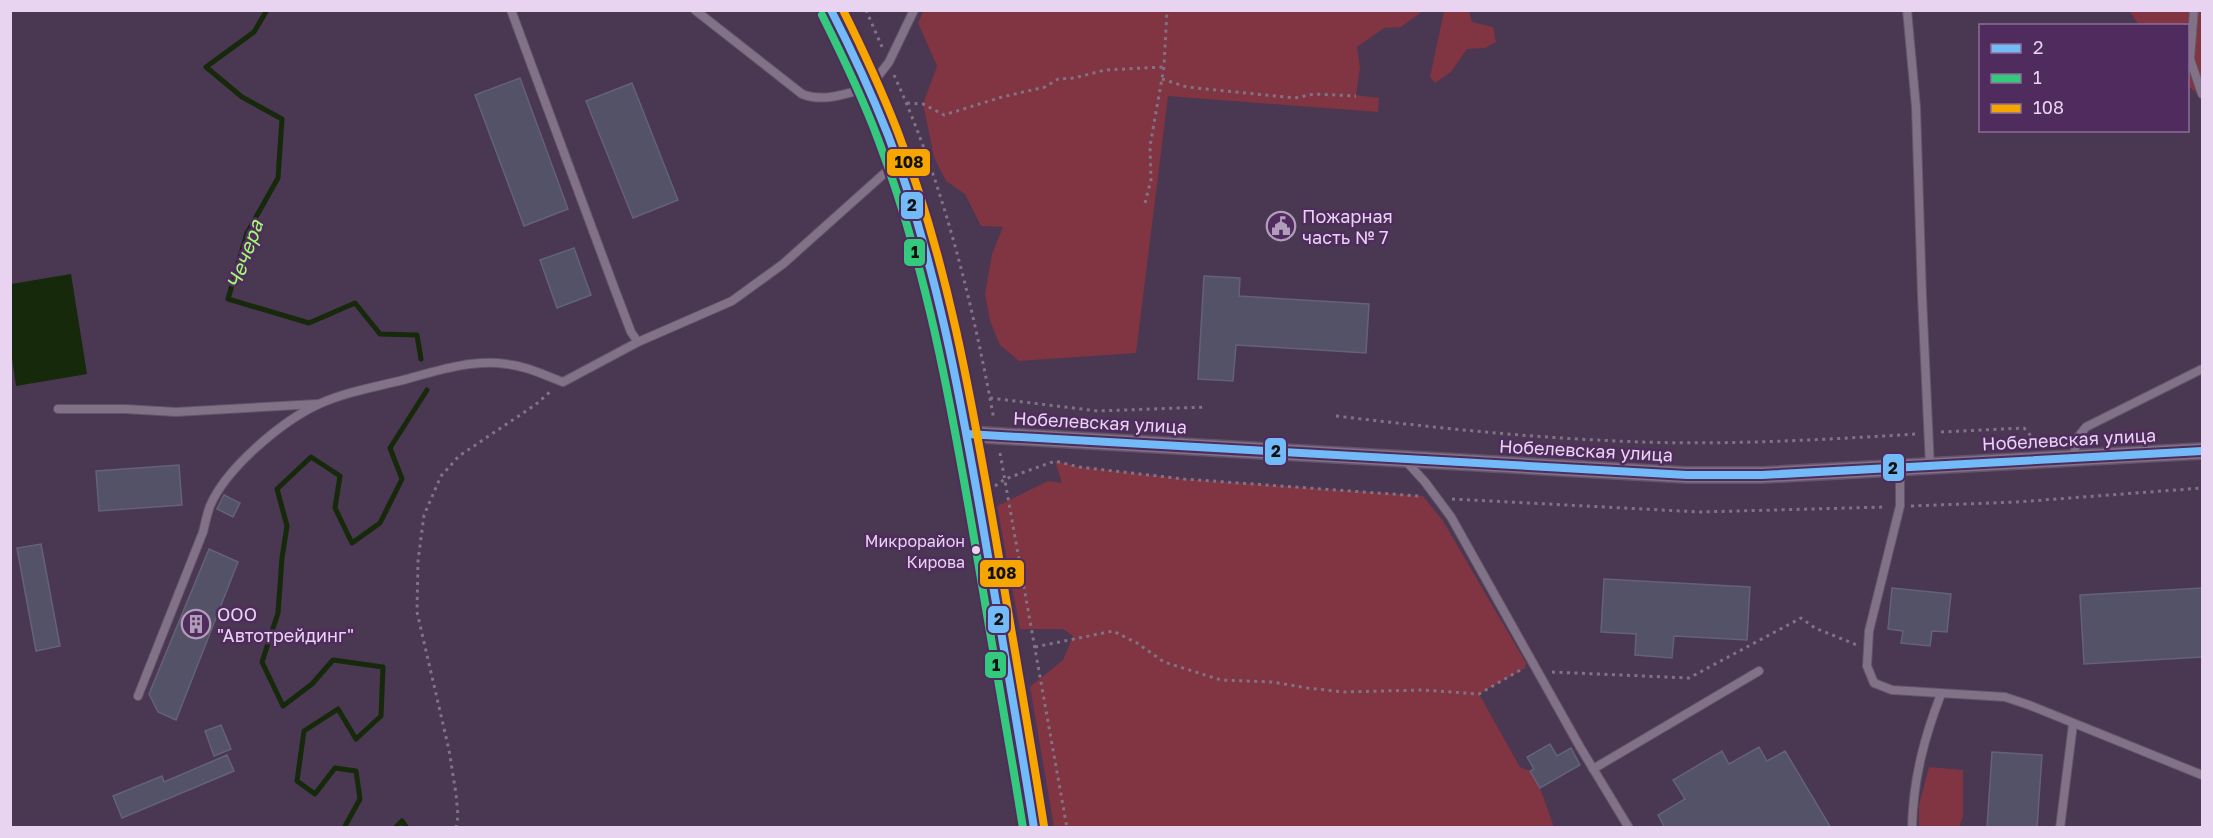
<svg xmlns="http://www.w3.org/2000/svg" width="2213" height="838" viewBox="0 0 2213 838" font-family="'Golos Text',sans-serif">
  <rect width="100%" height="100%" fill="#4a3752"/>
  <g fill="#813441">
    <polygon points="924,10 1422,10 1423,11 1401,27 1384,28 1357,47 1360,68 1356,95 1379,98 1378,112 1168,96 1136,353 1019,361 1000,345 990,321 985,294 992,254 1003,227 981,226 965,194 946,181 934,157 923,104 937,66 918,23"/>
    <polygon points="1444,11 1469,11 1472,22 1493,27 1496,42 1485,48 1467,49 1451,72 1435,83 1430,77"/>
    <polygon points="2129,11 2202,11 2202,97 2188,86 2188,26 2139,25"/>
    <polygon points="1055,461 1079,467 1184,479 1423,496 1443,521 1526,663 1525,668 1479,694 1520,767 1530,771 1540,788 1554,827 1054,827 1030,687 1063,660 1073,636 1063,629 1020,629 997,506 1048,481 1062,483"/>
    <polygon points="1929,767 1963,770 1963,816 1959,827 1919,827 1919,805"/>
  </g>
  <polygon fill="#16290b" points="71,274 87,374 16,386 11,351 11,284"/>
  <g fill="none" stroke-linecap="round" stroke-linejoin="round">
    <g stroke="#16290b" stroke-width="5">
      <polyline points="267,10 254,32 206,67 242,97 282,119 278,178 247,233 228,299 309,323 355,303 380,334 417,335 421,359"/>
      <polyline points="344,828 360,799 356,771 335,768 315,794 297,781 304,731 338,709 356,739 381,716 383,667 333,660 312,684 283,706 262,662 278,613 282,558 287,526 277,489 311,457 340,476 335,508 352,543 380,523 402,479 390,448 427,390"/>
      <polyline points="395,828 402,821 407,828"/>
    </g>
  </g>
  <g fill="#545267" stroke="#636278" stroke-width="1.5">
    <polygon points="520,78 568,209 524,226 475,95"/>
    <polygon points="632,83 678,200 633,218 586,101"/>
    <polygon points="574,248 591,295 557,308 540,260"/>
    <polygon points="1204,276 1240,278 1239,296 1369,304 1366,353 1236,345 1233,381 1198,379"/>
    <polygon points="179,465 182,505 99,511 96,471"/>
    <polygon points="224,495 240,503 233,517 217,509"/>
    <polygon points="41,544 60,646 36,651 17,548"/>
    <polygon points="209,549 238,562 176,720 158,712 149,694"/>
    <polygon points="1604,579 1750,587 1747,640 1674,636 1672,658 1635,655 1636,634 1601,632"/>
    <polygon points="1892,588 1951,594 1947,632 1932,631 1930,646 1901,643 1903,631 1888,629"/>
    <polygon points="2202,588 2202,657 2084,664 2080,595"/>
    <polygon points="221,725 231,749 214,756 205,731"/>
    <polygon points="1550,744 1557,756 1571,748 1580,765 1540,788 1530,771 1534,769 1527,757"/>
    <polygon points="1759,747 1767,761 1785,751 1831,828 1665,828 1658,815 1685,799 1673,780 1722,751 1729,764"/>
    <polygon points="1992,752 2042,755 2037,828 1987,828"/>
    <polygon points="227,755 234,771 122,818 113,796 162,776 164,782"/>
  </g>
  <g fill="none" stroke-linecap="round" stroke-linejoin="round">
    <g stroke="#64546a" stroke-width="10">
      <g id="service">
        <polyline points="511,10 615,290 631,332 638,342"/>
        <path d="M 695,10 L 802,94 C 824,103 847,93 869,88 L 889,62 L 914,10"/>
        <polyline points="1907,10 1916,107 1922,296 1930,467"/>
        <polyline points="2194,10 2190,59 2202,94"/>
        <polyline points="58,409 125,409 176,412 317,404"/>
        <polyline points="2073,458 2078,437 2086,427 2202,369"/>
        <polyline points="1405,460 1425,482 1451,517 1580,747 1629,828"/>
        <polyline points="1900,468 1900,506 1869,631 1867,666 1874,683 1892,690 2005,697 2029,705 2202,775"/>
        <path d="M 138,696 L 203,532 C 205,524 207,514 210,506 C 226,468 282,421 319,404 C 345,392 375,387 403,380 C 436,371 472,359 506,364 C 526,366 544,375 563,382 L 638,342 L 732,301 L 783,264 L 896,163"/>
        <polyline points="1593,769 1759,671"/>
        <path d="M 1912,828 C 1913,780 1924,738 1941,694"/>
        <polyline points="2060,828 2073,724"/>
      </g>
    </g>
    <g stroke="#64546a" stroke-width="18">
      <polyline id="minor" points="967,434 1687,475 1762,475 2202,451"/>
    </g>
    <g stroke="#64546a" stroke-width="22">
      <path id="tertiary" d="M 831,10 C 919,172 954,353 984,533 C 1001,631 1018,729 1034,828"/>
    </g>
    <g stroke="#817387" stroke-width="3" stroke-dasharray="3 4.5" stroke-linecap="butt">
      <polyline points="866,10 882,47"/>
      <path d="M 894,75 C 943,182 973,304 994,420"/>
      <polyline points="1162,79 1187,87 1295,98 1314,94 1356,96"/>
      <polyline points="907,103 923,104 944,115 1002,97 1045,87 1058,79 1074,78 1105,70 1164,67"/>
      <polyline points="1145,203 1151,180 1150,146 1164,67 1167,10"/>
      <polyline points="990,398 1098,411 1206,407"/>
      <path d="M 1336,416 C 1429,427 1522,437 1617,441 C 1716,446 1817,440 1917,434"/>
      <polyline points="1941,432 2024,428 2033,438 2034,443"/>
      <polyline points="1000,453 1067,828"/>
      <polyline points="995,486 1005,479 1055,461 1079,467 1184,479 1419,496"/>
      <polyline points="1452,499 1700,512 1886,507"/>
      <polyline points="1911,506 2017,502 2202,488"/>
      <polyline points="1035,647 1113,631 1137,643 1164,662 1221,680 1272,682 1307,688 1344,692 1422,690 1479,694 1522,669"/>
      <polyline points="1552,672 1689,678 1801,618 1815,628 1857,645"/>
      <polyline points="456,828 458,816 456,794 449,750 417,612 418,561 424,515 441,476 459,456 535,405 552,390"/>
    </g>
    <use href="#service" stroke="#817287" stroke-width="8"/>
    <use href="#minor" stroke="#817287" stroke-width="15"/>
    <use href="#tertiary" stroke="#817287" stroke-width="20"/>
    <g stroke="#4f2c5d" stroke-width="12">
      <g id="bus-1">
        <path d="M 831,10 C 852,51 871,92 888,135 C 936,261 960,395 983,527 C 1000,627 1018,727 1034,828"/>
        <polyline points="967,434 1687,475 1762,475 2202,451"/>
      </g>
    </g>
    <g stroke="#4f2c5d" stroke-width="12">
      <path id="bus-2" d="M 822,15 C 842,55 862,96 878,139 C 926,265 950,399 973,532 C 990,630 1007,729 1023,828"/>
    </g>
    <g stroke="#4f2c5d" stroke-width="12">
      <path id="bus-3" d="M 843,10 C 863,50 881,89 897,130 C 948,262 972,402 996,540 C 1012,635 1029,731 1044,826"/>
    </g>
    <use href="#bus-1" stroke="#73baf8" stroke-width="8"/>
    <use href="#bus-2" stroke="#33ca7d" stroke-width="8"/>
    <use href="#bus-3" stroke="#f7a600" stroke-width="8"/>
  </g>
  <defs>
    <g id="civic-ring" transform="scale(1.5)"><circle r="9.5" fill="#4f2c5d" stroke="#b19db9" stroke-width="1.5"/><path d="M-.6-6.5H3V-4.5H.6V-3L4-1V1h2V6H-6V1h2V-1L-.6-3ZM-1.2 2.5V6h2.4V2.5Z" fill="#b19db9"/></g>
    <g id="building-ring" transform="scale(1.5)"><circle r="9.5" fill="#4f2c5d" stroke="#b19db9" stroke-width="1.5"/><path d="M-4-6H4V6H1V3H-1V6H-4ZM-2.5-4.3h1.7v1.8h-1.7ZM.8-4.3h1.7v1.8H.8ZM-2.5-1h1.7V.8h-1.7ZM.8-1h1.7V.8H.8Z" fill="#b19db9"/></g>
  </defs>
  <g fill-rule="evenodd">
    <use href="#civic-ring" x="1281" y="226"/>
    <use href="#building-ring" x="196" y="624"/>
  </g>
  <circle fill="#e8d4f1" stroke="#4f2c5d" stroke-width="2" cx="976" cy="550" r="5"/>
  <g text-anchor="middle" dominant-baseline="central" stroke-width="5" stroke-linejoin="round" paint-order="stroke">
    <g font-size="16" fill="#e8d4f1" stroke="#4f2c5d" text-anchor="end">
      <text x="965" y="541">Микрорайон<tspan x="965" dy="21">Кирова</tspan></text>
    </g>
    <g font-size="18" fill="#e8d4f1" stroke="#4f2c5d" text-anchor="start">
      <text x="1302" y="216">Пожарная<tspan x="1302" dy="21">часть № 7</tspan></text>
      <text x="217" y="614">ООО<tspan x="217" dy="21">"Автотрейдинг"</tspan></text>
    </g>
    <g font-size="18" fill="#e8d4f1" stroke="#4f2c5d">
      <text transform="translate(1100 422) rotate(3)">Нобелевская улица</text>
      <text transform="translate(2069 439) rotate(-3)">Нобелевская улица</text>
      <text transform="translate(1586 450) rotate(3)">Нобелевская улица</text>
    </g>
    <g font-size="20" font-style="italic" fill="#a0fb6e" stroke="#4f2c5d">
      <text transform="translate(244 254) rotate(-70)">Чечера</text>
    </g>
  </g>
  <g stroke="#4f2c5d" stroke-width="2">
    <rect x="886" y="148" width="45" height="29" rx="6" fill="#f7a600"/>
    <rect x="900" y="191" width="24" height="29" rx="6" fill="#73baf8"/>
    <rect x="903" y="238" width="23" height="29" rx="6" fill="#33ca7d"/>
    <rect x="1264" y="437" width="23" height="29" rx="6" fill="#73baf8"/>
    <rect x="1882" y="453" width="23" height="29" rx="6" fill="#73baf8"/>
    <rect x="979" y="559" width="46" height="29" rx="6" fill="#f7a600"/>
    <rect x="987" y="605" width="23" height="29" rx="6" fill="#73baf8"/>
    <rect x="984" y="651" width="23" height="28" rx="6" fill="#33ca7d"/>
  </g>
  <g font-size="16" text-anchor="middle" font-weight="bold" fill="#111">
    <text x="909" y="168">108</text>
    <text x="912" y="211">2</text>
    <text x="915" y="258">1</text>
    <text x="1276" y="457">2</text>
    <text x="1893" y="474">2</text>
    <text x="1002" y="579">108</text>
    <text x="999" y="625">2</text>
    <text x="996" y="671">1</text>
  </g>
  <rect width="2213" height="838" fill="none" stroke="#e8d4f1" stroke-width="24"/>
  <rect x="1979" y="24" width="210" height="108" fill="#4f2c5d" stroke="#8c6f98" stroke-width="1.5"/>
  <rect x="1991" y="44" width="30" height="9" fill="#73baf8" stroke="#8c6f98" stroke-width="1.5"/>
  <text x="2033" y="54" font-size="18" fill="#e8d4f1">2</text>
  <rect x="1991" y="74" width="30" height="9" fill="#33ca7d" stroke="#8c6f98" stroke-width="1.5"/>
  <text x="2033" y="84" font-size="18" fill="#e8d4f1">1</text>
  <rect x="1991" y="104" width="30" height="9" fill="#f7a600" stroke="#8c6f98" stroke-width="1.5"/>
  <text x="2033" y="114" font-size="18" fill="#e8d4f1">108</text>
</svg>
